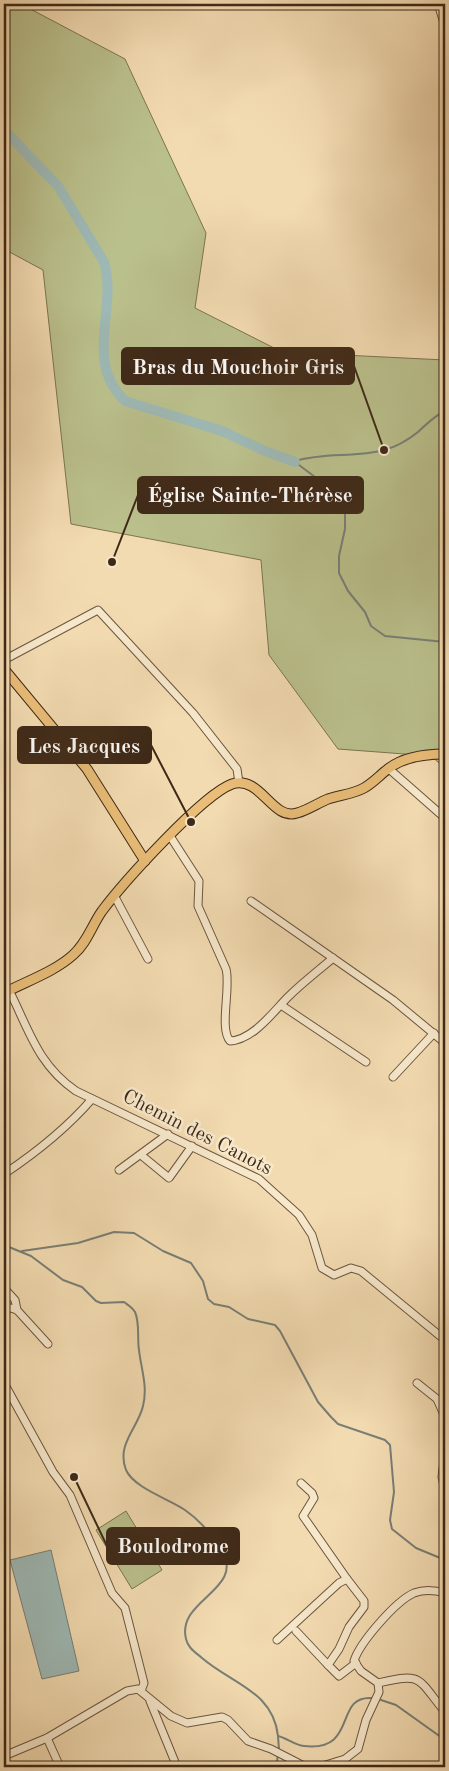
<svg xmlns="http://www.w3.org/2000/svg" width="449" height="1771" viewBox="0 0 449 1771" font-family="'Old Standard TT',serif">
  <rect width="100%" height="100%" fill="#f3dbb1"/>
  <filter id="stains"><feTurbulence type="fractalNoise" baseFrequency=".004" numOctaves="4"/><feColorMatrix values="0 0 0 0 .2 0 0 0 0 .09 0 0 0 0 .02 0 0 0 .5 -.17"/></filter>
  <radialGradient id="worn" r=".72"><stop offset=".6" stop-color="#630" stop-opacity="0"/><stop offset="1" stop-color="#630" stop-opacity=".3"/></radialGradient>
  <g fill="#bac08c" stroke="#7c7452">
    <polygon points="4,4 21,4 125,59 206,233 195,308 282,352 445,360 445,768 431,756 338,749 269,655 261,560 71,524 43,270 4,249"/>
    <polygon points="126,1511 162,1570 132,1589 96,1530"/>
  </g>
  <polygon fill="#9eb9b5" stroke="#787f76" points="51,1550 79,1671 42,1679 10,1560"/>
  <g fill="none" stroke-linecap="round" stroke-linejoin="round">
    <g stroke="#787f76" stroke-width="2">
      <path d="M 296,461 C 324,452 355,458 384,450 C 396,447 408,440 418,432 C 427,424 434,416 445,411"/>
      <polyline points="295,462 339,495 345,509 345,529 339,556 339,573 348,591 365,612 371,626 385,636 445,642"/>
      <path d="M 4,1245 L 31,1256 L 63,1280 L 82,1287 L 96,1301 L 101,1303 L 124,1302 C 128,1305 132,1307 135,1312 C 140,1323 137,1338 139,1350 C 141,1369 148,1386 143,1406 C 138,1428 116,1444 126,1470 C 134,1488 169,1499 185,1510 C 198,1519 212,1535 221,1549 C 247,1590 176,1599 186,1639 C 188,1648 195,1652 202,1658 C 232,1684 273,1691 278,1736 C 287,1738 294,1745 304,1746 C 359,1752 333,1695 372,1698"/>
      <polyline points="22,1251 78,1243 114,1232 134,1233 163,1251 191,1263 203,1281 208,1299 214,1304 229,1307 248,1319 275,1325 280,1331 318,1402 331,1417 338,1424 385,1440 390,1445 394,1492 390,1520 392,1529 416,1548 445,1560"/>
      <polyline points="381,1700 396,1705 445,1740"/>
      <polyline points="278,1736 279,1750"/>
      <polyline points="276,1767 278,1755"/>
    </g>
    <path stroke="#9eb9b5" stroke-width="10" d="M 4,130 L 58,186 L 104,262 C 118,310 83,361 125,401 L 222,431 L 265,451 L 295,462"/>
    <g stroke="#6b563e" stroke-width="9">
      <g id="minor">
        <polyline points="438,4 445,26"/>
        <polyline points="4,660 98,610 193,713 237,769 239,783"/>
        <polyline points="388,768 445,818"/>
        <path d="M 170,836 L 199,881 L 198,906 L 226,969 C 231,987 219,1029 230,1041 C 253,1040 273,1012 288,997 C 302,983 318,971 333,958"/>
        <polyline points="115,897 148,959"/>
        <polyline points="251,901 393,1000 445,1043"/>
        <path d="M 9,990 C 29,1030 38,1065 76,1091 L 259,1179 L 299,1215 L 312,1235 L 322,1268 L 334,1275 L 351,1268 L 361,1271 L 445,1340"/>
        <polyline points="281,1005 366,1062"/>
        <polyline points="393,1077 434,1033"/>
        <polyline points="141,1155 169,1178 192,1146"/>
        <polyline points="119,1170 168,1134"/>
        <path d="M 4,1174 C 37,1152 66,1129 92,1099"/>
        <polyline points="4,1288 15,1300 17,1310"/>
        <polyline points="4,1306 17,1310 48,1344"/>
        <polyline points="4,1383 53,1472 70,1495 112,1593 125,1608 144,1683 141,1691"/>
        <polyline points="417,1383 437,1399 445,1417"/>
        <polyline points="445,1452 442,1477 445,1490"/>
        <polyline points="301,1483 312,1493 314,1498 303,1516 347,1579"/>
        <polyline points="296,1631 328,1665"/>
        <polyline points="277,1640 339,1583 347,1579 364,1601 364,1607 349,1627 339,1649 328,1665 339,1676 356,1663"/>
        <path d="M 378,1683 C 423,1672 417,1678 445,1712"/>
        <polyline points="150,1701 177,1767"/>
        <polyline points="47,1738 60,1767"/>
        <polyline points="4,1756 47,1738 127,1691 138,1689 171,1716 187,1723 222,1717 228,1720 248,1741 271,1749 306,1767"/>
        <path d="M 319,1767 L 345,1759 L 358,1749 L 366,1720 L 379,1692 L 378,1683 L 361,1671 L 354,1661 C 360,1642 396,1601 414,1593 C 425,1589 434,1590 445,1593"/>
      </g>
    </g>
    <g stroke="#3e2918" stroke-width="11">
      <g id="major">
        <polyline points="4,669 87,769 145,861"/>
        <path d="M 4,993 C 27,981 54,972 73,955 C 87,943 92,925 102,911 C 123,883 202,795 232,784 C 261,775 272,821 297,813 C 308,810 318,803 328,799 C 340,795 353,794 364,788 C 373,783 380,775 388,769 C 403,757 426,754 445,754"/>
      </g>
    </g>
    <use href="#minor" stroke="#f7e8cc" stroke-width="7"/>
    <use href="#major" stroke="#eabe78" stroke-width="9"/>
  </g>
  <g text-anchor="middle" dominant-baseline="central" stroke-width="5" stroke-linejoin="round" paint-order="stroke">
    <g font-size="20" fill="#3e2918" stroke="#f7e8cc">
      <text transform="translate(197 1133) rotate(27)">Chemin des Canots</text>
    </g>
  </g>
  <path fill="none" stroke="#3e2918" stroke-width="2" d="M384 450L354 366M112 562L138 495M191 822L151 745M74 1477L107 1546"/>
  <g fill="#3e2918" stroke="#f7e8cc" stroke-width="2">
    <circle cx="384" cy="450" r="5"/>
    <circle cx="112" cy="562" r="5"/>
    <circle cx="191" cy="822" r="5"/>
    <circle cx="74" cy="1477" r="5"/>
  </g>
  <g fill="#3e2918" stroke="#3e2918" stroke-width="2">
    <rect x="122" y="348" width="232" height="36" rx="5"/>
    <rect x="138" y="477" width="225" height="36" rx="5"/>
    <rect x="18" y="727" width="133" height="36" rx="5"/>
    <rect x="107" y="1528" width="132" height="36" rx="5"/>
  </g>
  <g font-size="21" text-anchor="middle" font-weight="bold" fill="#fff">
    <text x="238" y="374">Bras du Mouchoir Gris</text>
    <text x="250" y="502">Église Sainte-Thérèse</text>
    <text x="84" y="753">Les Jacques</text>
    <text x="173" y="1553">Boulodrome</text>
  </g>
  <rect width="449" height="1771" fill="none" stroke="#f3dbb1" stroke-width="20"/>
  <rect x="5" y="5" width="439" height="1761" fill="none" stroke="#3e2918" stroke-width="2.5"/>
  <rect x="10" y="10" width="429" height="1751" fill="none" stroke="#3e2918"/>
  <rect width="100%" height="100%" filter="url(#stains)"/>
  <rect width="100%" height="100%" fill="url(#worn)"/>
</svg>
